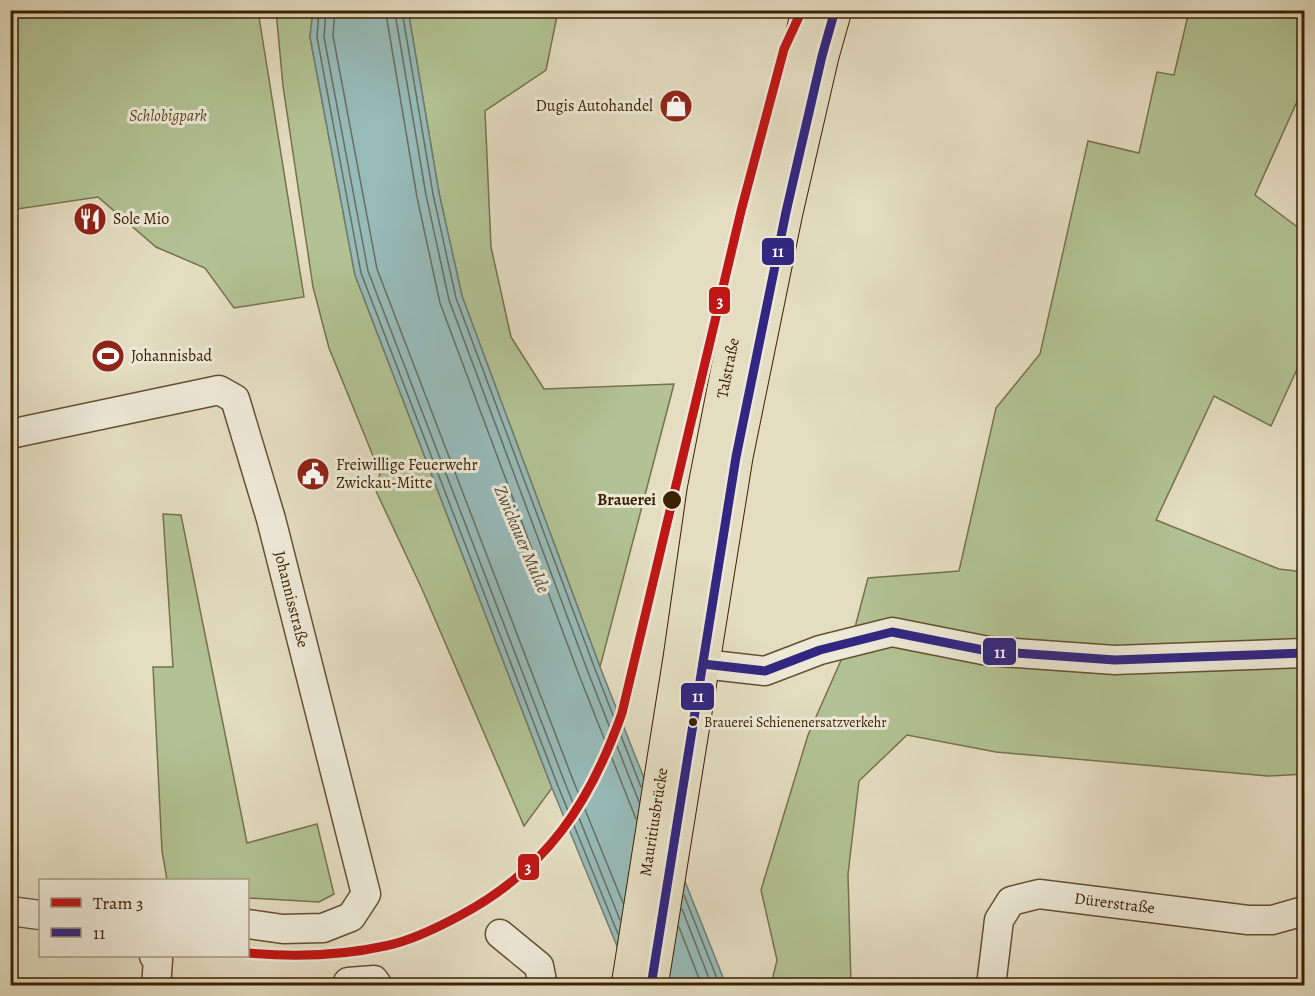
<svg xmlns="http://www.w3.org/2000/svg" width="1315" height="996" viewBox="0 0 1315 996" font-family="Alegreya,serif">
  <rect width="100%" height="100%" fill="#e4ddc1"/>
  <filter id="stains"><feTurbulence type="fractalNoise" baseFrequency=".00333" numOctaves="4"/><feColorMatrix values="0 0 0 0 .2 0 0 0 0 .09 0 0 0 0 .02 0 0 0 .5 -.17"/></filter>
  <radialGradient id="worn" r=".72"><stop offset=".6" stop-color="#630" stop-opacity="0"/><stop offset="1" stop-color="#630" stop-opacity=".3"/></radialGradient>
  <g fill="#b2c294" stroke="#77724c" stroke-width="1.5">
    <polygon points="11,10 258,11 304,297 234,308 205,268 156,247 98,197 11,210"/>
    <polygon points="276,11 313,11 310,37 355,275 552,788 524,826 422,589 376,491 380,473 329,348 313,287 283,86"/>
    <polygon points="409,11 558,11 546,70 485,111 491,247 511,337 544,389 674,384 600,667 462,296 439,193 409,16"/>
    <polygon points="1189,11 1304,11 1304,86 1255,195 1296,226 1304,231 1304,354 1271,426 1214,396 1156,520 1279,569 1304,572 1304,774 1268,776 996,752 907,735 859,781 848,874 851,985 771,985 777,960 761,890 808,735 854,631 868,578 959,571 996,408 1040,354 1088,141 1139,153 1157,72 1174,75"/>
    <polygon points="163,514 181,515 247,843 317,824 334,894 319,902 248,898 248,880 167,880 162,851 153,667 173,667"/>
  </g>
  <polygon fill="#97bbb9" stroke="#737d70" stroke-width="1.5" points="313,11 409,11 409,16 439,193 462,296 600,667 726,985 633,985 552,788 355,275 310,37"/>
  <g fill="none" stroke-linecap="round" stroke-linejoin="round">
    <g stroke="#6a6e5e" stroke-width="1.5">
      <polyline points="319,10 317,37 361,273 558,786 618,934"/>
      <polyline points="326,10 324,37 368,271 565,783 620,920"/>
      <polyline points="335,10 333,36 377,269 573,780 623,903"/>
      <polyline points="387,10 387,20 417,197 440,303 579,675 636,819"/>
      <polyline points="396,10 396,19 426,195 449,300 588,672 639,802"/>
      <polyline points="403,10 403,17 433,194 456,298 595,669 641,787"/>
      <polyline points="684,895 720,986"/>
      <polyline points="682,909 712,986"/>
      <polyline points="679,927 702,986"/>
    </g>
    <g stroke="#665032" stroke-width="31">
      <g id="minor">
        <path id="s1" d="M 10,434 L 219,390 L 235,399 L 271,519 L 366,894 L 351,917 L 323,928 L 283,929 L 248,924"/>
        <polyline points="703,664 765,671 820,650 892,632 988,651 1115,660 1304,653"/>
        <polyline points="10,911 40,915"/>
        <polyline points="500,934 539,966 543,986"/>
        <polyline points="154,956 158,960 156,986"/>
        <polyline points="347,986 348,982 374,980 378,986"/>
        <path id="s2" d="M 991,986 L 999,920 L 1011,901 L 1039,894 L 1248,920 L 1272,920 L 1304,911"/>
      </g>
    </g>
    <g stroke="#3c2103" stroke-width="35">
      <g id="major">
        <path id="s3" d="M 628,986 L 680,658 L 704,491 L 732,348 L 808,10"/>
        <polyline points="651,986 736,457 786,212 822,56 835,10"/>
      </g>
    </g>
    <use href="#minor" stroke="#ede9d7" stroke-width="28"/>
    <use href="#major" stroke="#e4ddc1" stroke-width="33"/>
    <g stroke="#ede9d7" stroke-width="14">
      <g id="bus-1">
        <polyline points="703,664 765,671 820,650 892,632 988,651 1115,660 1304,653"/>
        <polyline points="651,986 736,457 786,212 822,56 835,10"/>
      </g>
    </g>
    <use href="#bus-1" stroke="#312783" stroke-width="9"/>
    <g stroke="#ede9d7" stroke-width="14">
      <path id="tram-1" d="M 248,953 C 293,957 340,956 385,946 C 411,941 437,928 461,915 C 547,869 590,803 622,713 L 741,211 L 784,49 L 802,10"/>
    </g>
    <use href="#tram-1" stroke="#be1716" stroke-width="9"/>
  </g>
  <defs>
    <g id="shop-disc" transform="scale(1.725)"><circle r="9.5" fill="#8f2418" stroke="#ede9d7"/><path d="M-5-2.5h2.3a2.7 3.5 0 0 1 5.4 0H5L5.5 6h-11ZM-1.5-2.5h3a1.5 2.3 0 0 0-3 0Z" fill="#fff"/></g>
    <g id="restaurant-disc" transform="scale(1.725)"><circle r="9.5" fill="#8f2418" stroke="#ede9d7"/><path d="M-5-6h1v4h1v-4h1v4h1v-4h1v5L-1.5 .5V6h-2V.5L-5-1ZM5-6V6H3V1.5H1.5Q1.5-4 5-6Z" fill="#fff"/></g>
    <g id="stadium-disc" transform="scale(1.725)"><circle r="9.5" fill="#8f2418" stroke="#ede9d7"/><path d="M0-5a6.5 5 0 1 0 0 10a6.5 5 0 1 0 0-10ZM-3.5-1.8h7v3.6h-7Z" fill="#fff"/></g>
    <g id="civic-disc" transform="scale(1.725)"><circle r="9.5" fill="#8f2418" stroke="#ede9d7"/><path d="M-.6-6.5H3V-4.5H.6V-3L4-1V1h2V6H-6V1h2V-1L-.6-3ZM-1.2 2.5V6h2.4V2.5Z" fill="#fff"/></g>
  </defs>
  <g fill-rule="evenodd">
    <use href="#shop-disc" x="676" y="106"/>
    <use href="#restaurant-disc" x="90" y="219"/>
    <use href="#stadium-disc" x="108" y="356"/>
    <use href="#civic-disc" x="313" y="474"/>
  </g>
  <g fill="#3c2103" stroke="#ede9d7" stroke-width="2">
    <circle cx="672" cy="500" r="10"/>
    <circle cx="693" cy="722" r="5"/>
  </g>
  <g text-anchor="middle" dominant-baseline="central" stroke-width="6" stroke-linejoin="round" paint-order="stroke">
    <g font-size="14" fill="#3c2103" stroke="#ede9d7" text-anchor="start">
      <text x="704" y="722">Brauerei Schienenersatzverkehr</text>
    </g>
    <g font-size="16" fill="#3c2103" stroke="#ede9d7" text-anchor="start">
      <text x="653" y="106" text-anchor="end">Dugis Autohandel</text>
      <text x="113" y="219">Sole Mio</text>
      <text x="131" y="356">Johannisbad</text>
      <text x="336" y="465">Freiwillige Feuerwehr<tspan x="336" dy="18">Zwickau-Mitte</tspan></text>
    </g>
    <g font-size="16" font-style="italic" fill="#5a4927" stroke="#ede9d7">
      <text x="168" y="116">Schlobigpark</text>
    </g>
    <g font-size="16" fill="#3c2103" stroke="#ede9d7">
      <text stroke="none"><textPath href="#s3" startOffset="626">Talstraße</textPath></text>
      <text stroke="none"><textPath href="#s1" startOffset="440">Johannisstraße</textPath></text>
      <text stroke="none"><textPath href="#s3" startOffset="166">Mauritiusbrücke</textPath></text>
      <text stroke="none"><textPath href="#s2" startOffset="194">Dürerstraße</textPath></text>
    </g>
    <g font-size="16" font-weight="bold" fill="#3c2103" stroke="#ede9d7" text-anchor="end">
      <text x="656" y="500">Brauerei</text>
    </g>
    <g font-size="18" font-style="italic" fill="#574f3a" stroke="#ede9d7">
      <text transform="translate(522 539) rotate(67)">Zwickauer Mulde</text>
    </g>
  </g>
  <g stroke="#ede9d7" stroke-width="2">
    <rect x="761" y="237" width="34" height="29" rx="6" fill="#312783"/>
    <rect x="708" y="286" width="23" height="29" rx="6" fill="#be1716"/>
    <rect x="982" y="637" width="35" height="29" rx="6" fill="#312783"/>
    <rect x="680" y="682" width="35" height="29" rx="6" fill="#312783"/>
    <rect x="517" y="853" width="23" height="28" rx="6" fill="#be1716"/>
  </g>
  <g font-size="16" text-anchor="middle" font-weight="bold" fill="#fff">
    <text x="778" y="257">11</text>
    <text x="720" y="307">3</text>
    <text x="1000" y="658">11</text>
    <text x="698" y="702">11</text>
    <text x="528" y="873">3</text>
  </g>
  <rect width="1315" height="996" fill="none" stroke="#e4ddc1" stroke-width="36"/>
  <rect x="12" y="12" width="1291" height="972" fill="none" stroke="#3c2103" stroke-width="3"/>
  <rect x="18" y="18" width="1279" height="960" fill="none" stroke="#3c2103" stroke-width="1.5"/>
  <rect x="39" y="879" width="210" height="78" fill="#ede9d7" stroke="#a69982" stroke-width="1.5"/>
  <rect x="51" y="898" width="30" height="9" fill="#be1716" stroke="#a69982" stroke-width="1.5"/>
  <text x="93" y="909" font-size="18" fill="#3c2103">Tram 3</text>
  <rect x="51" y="928" width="30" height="9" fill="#312783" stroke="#a69982" stroke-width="1.5"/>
  <text x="93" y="939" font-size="18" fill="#3c2103">11</text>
  <rect width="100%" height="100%" filter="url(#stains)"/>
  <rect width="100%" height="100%" fill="url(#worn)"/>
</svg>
